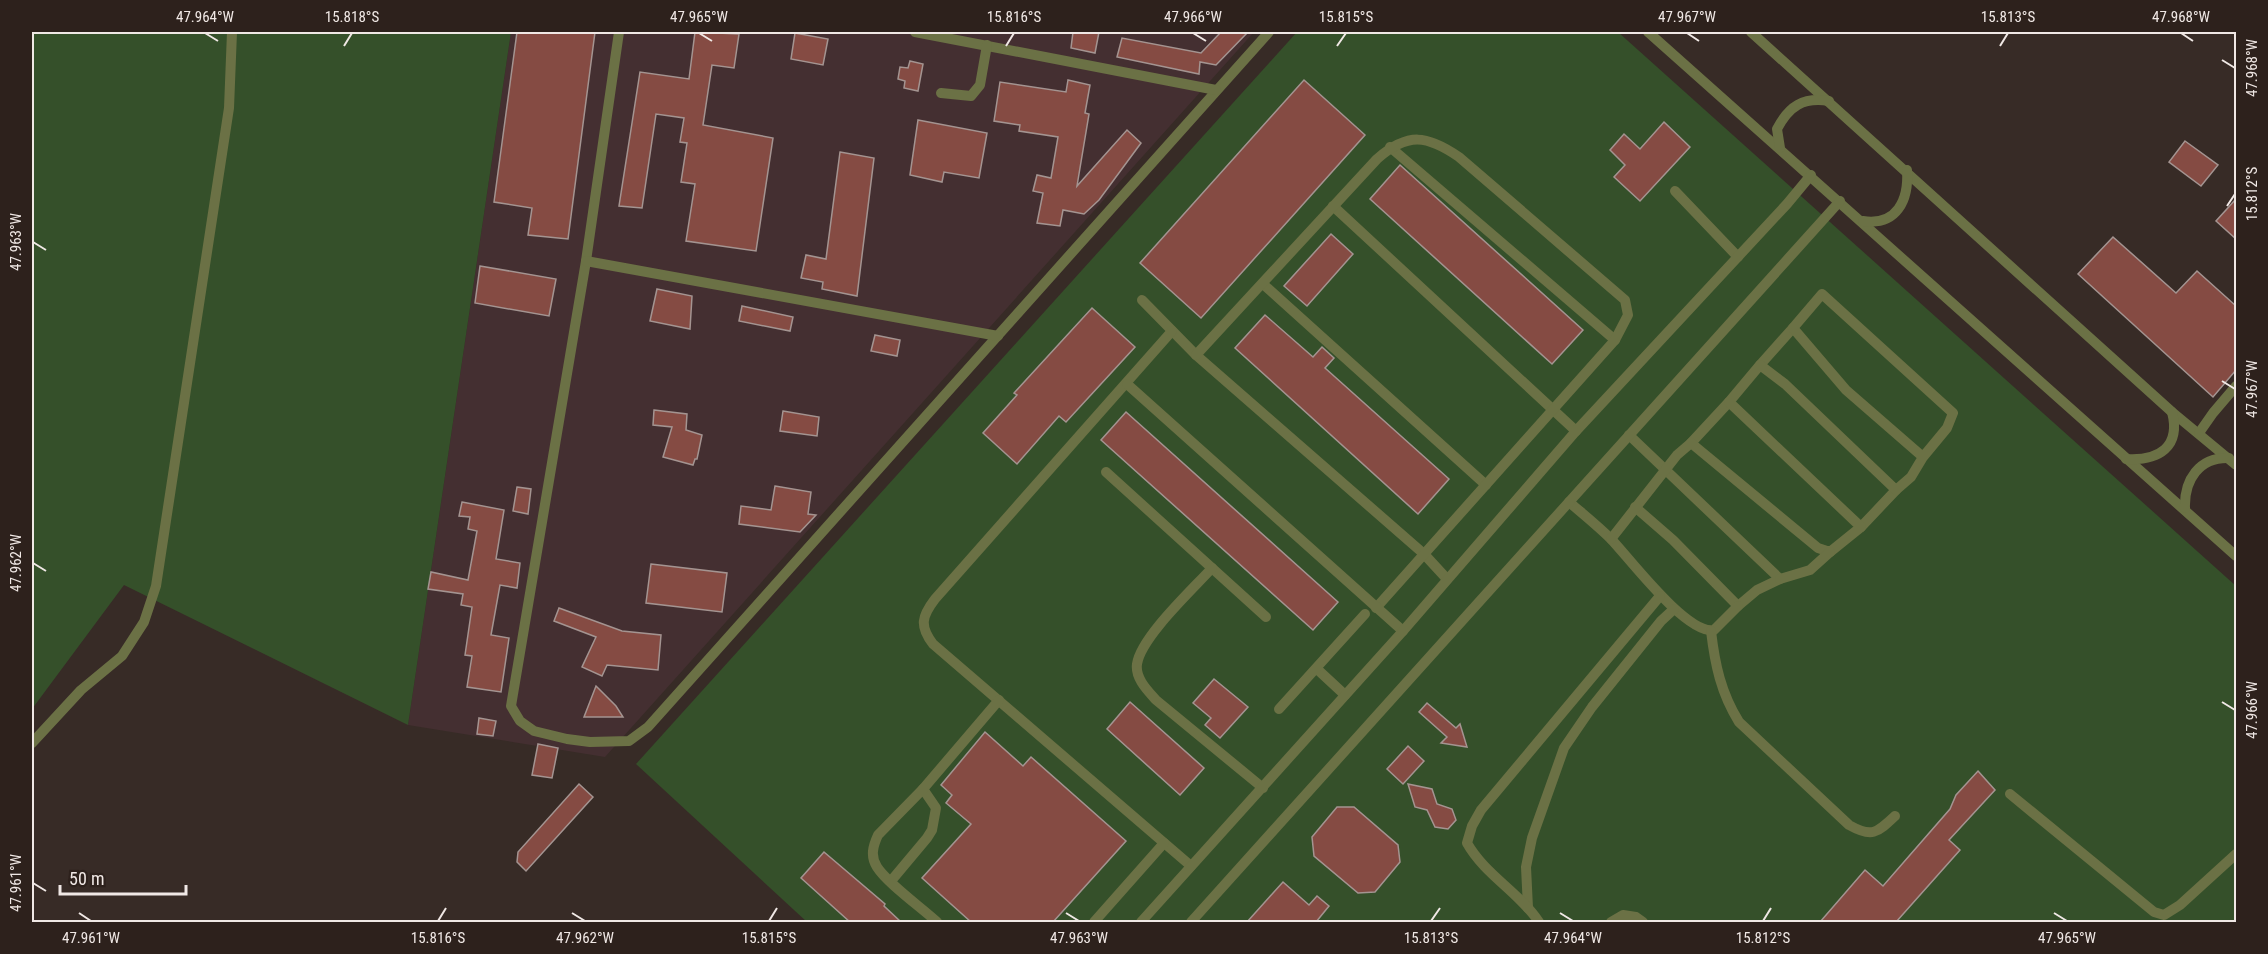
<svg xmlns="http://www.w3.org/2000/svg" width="2268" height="954" viewBox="0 0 2268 954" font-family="'Roboto Condensed',sans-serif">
  <rect width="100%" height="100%" fill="#372b26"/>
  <polygon fill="#442f31" points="511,32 1254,32 605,757 408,725"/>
  <g fill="#35502a">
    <polygon points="32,32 511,32 408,725 124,585 32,709"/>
    <polygon points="1297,32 1618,32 2236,586 2236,922 807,922 636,764"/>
  </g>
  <g fill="#854b43" stroke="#a49491" stroke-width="1.5">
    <polygon points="517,32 595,32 568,239 528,235 532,208 494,202"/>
    <polygon points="695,32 739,34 734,68 712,65 703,125 773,138 756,251 686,241 695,184 681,182 687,143 680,142 684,118 656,114 642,208 619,206 640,72 689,79"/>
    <polygon points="1073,32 1099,32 1095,53 1071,48"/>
    <polygon points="1221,32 1248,32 1216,65 1200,62 1199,74 1117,57 1122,38 1201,53"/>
    <polygon points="795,33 828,39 823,65 791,59"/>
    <polygon points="910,61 923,64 918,91 904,88 905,81 898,79 900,67 908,68"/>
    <polygon points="1068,80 1090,85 1085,113 1089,114 1077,186 1127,130 1141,143 1099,200 1084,214 1063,210 1060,226 1037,223 1043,193 1033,191 1037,175 1051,178 1058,137 1019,131 1020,125 994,121 1000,82 1066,92"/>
    <polygon points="1304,80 1365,135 1201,318 1140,263"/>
    <polygon points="918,120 987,133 979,178 944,172 942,182 910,175"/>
    <polygon points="1664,122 1690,147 1640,201 1614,177 1625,165 1610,150 1624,134 1640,149"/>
    <polygon points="2185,141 2218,165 2201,186 2169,162"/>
    <polygon points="840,152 874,158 857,296 822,289 823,282 801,278 806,255 826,259"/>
    <polygon points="1400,165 1583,330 1552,364 1370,199"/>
    <polygon points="2236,199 2236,239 2216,221"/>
    <polygon points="1331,234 1353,254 1307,306 1284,286"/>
    <polygon points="2113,237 2176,293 2197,271 2236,306 2236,370 2213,397 2078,274"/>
    <polygon points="480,266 556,279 549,316 475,303"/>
    <polygon points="657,289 692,296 690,329 650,321"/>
    <polygon points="742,306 793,317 790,331 739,321"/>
    <polygon points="1092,308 1135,347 1066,422 1059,416 1017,464 983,433 1017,395 1014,393"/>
    <polygon points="1265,315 1313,357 1322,347 1334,358 1325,368 1449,479 1418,514 1235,348"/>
    <polygon points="875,335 900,340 897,356 871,351"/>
    <polygon points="654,410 687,414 686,430 702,435 697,459 695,459 693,465 663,457 672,427 653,425"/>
    <polygon points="783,411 819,417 817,436 780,431"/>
    <polygon points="1126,412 1338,602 1313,630 1101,440"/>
    <polygon points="775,486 811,492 808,514 816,515 800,532 739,524 741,506 771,510"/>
    <polygon points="517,487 531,489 528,514 513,511"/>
    <polygon points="462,502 504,510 496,559 520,563 517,588 500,585 491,635 509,638 501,692 467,687 472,656 465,655 472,607 461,605 463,594 428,589 431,572 468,580 477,531 468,529 470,517 459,516"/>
    <polygon points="651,564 727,573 722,612 646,603"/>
    <polygon points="559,608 622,631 661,635 658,670 607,665 602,676 582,667 596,637 554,621"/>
    <polygon points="1214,679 1248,707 1220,738 1205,725 1211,718 1193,703"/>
    <polygon points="596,686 616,706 623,717 584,717"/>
    <polygon points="1130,702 1204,768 1180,795 1107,729"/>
    <polygon points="1427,703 1456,728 1460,724 1467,747 1441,743 1447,737 1419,712"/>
    <polygon points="479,718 496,721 493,736 477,734"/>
    <polygon points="985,732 1023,766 1031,757 1126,841 1053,922 971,922 922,878 971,824 946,803 952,795 941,785"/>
    <polygon points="538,744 558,748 552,778 532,775"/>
    <polygon points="1408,746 1424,761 1403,784 1387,769"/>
    <polygon points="1978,771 1995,790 1949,840 1960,850 1896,922 1820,922 1865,870 1883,886 1950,809 1956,795"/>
    <polygon points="579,784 593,797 526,871 517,862 518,852"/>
    <polygon points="1408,784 1432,789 1437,804 1452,809 1456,820 1448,829 1435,827 1427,810 1415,807"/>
    <polygon points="1337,807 1354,807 1398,845 1400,862 1375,892 1358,893 1314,856 1312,837"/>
    <polygon points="824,852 885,904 884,906 901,922 850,922 801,878"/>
    <polygon points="1283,882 1309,905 1317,896 1329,906 1316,922 1247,922"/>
  </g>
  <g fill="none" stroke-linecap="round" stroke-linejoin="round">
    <g stroke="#6b7145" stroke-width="10">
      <polyline points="619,32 586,261 511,706 520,721 534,731 567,739 590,742 629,741 648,727 1269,32"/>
      <polyline points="915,32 1216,90"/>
      <polyline points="1648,32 2236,556"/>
      <polyline points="1751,32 2172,412 2236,465"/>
      <polyline points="941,93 971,96 980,85 987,45"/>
      <polyline points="1390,147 1615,340"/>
      <path d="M 1780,148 L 1777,129 C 1789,106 1803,97 1829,101"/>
      <polyline points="1675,191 1738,257"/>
      <polyline points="1333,206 1576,431"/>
      <path d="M 1863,221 C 1897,226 1909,200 1907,170"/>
      <polyline points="586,261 998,336"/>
      <polyline points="1263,284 1486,485"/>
      <polyline points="1142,300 1196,355 1424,554 1447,579"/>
      <path d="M 1172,331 L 935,599 C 922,616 919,626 933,644 L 1191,866"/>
      <path d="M 1196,355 L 1377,159 C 1408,132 1427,135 1459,157 L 1625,300 L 1628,315 L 1615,340 L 1376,608"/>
      <polyline points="1760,365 1793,328"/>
      <polyline points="1127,384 1403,631"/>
      <polyline points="2199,433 2213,413 2236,386"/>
      <polyline points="1629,435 1780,579 1757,590 1738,606 1673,540 1635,507"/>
      <polyline points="1691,443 1729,402"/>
      <path d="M 2126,459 C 2159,461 2181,447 2172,412"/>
      <polyline points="1106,472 1266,617"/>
      <path d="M 1569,502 C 1583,514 1598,526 1611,539 C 1630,559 1687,635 1714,630 L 1738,606"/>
      <path d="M 2185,508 C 2184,480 2199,457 2229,458"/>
      <polyline points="1861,527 1896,490"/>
      <polyline points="1611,539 1677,455 1691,443 1818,548 1830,552 1861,527 1729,402 1760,365 1785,384 1896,490 1911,477 1923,457 1846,390 1793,328 1822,294 1953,413 1947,428 1923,457"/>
      <path d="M 1212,568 C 1193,589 1141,637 1137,664 C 1135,678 1147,690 1156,700 L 1263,788"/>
      <polyline points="1780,579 1810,570 1830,552"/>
      <path d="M 1711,631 C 1715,665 1721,693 1739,722 L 1849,825 C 1872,838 1877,833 1895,816"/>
      <polyline points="1317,669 1345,695"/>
      <polyline points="1279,709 1365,614"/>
      <polyline points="32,743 81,690 122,656 144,622 156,586 229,108 232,32"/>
      <polyline points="2010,794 2154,912 2164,915 2180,905 2236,854"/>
      <polyline points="891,881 927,838 932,830 936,808 923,789"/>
      <polyline points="1528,908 1526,867 1532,838 1564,748 1592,707 1661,621 1674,609"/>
      <path d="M 937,922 C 922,908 887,883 877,867 C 870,856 873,846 878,835 L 923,789 L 999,700"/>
      <polyline points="1094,922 1164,843"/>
      <polyline points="1141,922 1403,631 1576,431 1787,204 1811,175"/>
      <polyline points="1191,922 1840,201"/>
      <path d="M 1539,922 C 1519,892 1485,875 1467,843 L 1472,826 L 1481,810 L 1660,596"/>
      <polyline points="1611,922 1623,915 1636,917 1643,922"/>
    </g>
  </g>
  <path fill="none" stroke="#f0e8e5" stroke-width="2" d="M 205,33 L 218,41M 699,33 L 712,41M 1193,33 L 1206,41M 1687,33 L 1699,41M 2181,33 L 2193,41M 344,46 L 352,33M 1006,46 L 1014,33M 1337,46 L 1346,33M 2000,46 L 2008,33M 2222,60 L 2235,68M 2227,206 L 2235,194M 33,242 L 46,250M 2222,381 L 2235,389M 33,563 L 46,571M 2222,702 L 2235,710M 33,883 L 46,891M 79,913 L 91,921M 572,913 L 585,921M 1066,913 L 1079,921M 1560,913 L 1573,921M 2054,913 L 2067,921M 438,921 L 446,908M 769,921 L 777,908M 1431,921 L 1440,908M 1763,921 L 1771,908"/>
  <rect width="2268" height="954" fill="none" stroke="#2d211c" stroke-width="66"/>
  <path d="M60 885v9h126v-9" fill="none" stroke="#f0e8e5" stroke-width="3"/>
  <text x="69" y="885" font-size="18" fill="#f0e8e5" stroke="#2d211c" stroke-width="4.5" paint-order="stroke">50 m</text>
  <rect x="33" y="33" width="2202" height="888" fill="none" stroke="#f0e8e5" stroke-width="2"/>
  <g font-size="15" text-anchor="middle" fill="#f0e8e5">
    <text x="205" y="22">47.964°W</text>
    <text x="352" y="22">15.818°S</text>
    <text x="699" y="22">47.965°W</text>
    <text x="1014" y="22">15.816°S</text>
    <text x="1193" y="22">47.966°W</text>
    <text x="1346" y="22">15.815°S</text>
    <text x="1687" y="22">47.967°W</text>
    <text x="2008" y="22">15.813°S</text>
    <text x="2181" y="22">47.968°W</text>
    <text transform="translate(2252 68) rotate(-90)" y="5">47.968°W</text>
    <text transform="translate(2252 194) rotate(-90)" y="5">15.812°S</text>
    <text transform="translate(16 242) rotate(-90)" y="5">47.963°W</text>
    <text transform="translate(2252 389) rotate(-90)" y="5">47.967°W</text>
    <text transform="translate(16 563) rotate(-90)" y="5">47.962°W</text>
    <text transform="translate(2252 710) rotate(-90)" y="5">47.966°W</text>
    <text transform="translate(16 883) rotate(-90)" y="5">47.961°W</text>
    <text x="91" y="943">47.961°W</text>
    <text x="438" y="943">15.816°S</text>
    <text x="585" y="943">47.962°W</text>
    <text x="769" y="943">15.815°S</text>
    <text x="1079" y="943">47.963°W</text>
    <text x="1431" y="943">15.813°S</text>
    <text x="1573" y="943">47.964°W</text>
    <text x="1763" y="943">15.812°S</text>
    <text x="2067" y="943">47.965°W</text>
  </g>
</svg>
